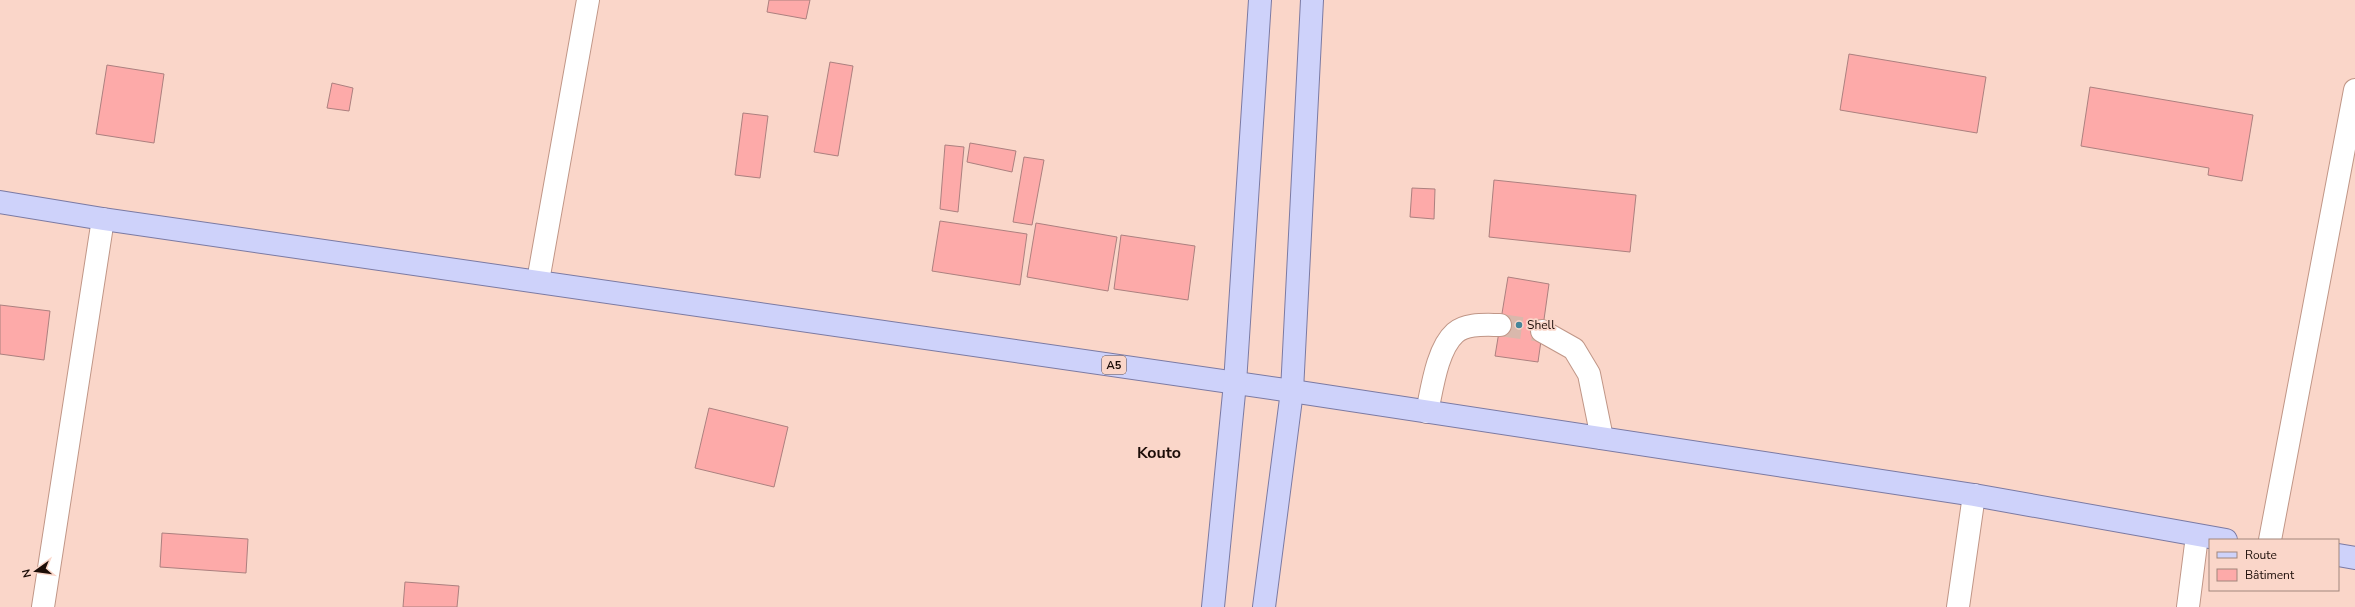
<svg xmlns="http://www.w3.org/2000/svg" width="2355" height="607" viewBox="0 0 2355 607" font-family="'Nunito Sans',sans-serif">
  <rect width="100%" height="100%" fill="#fad6c9"/>
  <g fill="#fdaaa9" stroke="#ac807f">
    <polygon points="769,0 810,0 806,19 767,12"/>
    <polygon points="1849,54 1986,77 1977,133 1840,110"/>
    <polygon points="830,62 853,66 838,156 814,152"/>
    <polygon points="107,65 164,74 154,143 96,134"/>
    <polygon points="332,83 353,88 349,111 327,108"/>
    <polygon points="2090,87 2253,115 2242,181 2208,175 2209,168 2081,146"/>
    <polygon points="743,113 768,116 760,178 735,175"/>
    <polygon points="970,143 1016,151 1012,172 967,162"/>
    <polygon points="945,145 964,147 958,212 940,209"/>
    <polygon points="1024,157 1044,160 1032,225 1013,222"/>
    <polygon points="1494,180 1636,195 1630,252 1489,237"/>
    <polygon points="1412,188 1435,189 1434,219 1410,217"/>
    <polygon points="940,221 1027,234 1020,285 932,271"/>
    <polygon points="1036,223 1117,237 1108,291 1027,277"/>
    <polygon points="1121,235 1195,246 1188,300 1114,289"/>
    <polygon points="1508,277 1549,284 1538,362 1495,356"/>
    <polygon points="0,305 50,311 44,360 0,354"/>
    <polygon points="709,408 788,427 774,487 695,468"/>
    <polygon points="162,533 248,539 246,573 160,567"/>
    <polygon points="405,582 459,586 457,607 403,607"/>
  </g>
  <g fill="none" stroke-linecap="round" stroke-linejoin="round">
    <polyline stroke="#d9b8ac" stroke-width="22" stroke-dasharray="22 11" stroke-linecap="butt" points="1500,325 1542,331"/>
    <g stroke="#c09687" stroke-width="24">
      <g id="minor">
        <polyline points="538,281 588,0"/>
        <polyline points="1542,331 1574,349 1589,374 1602,438"/>
        <path d="M 1427,412 C 1432,389 1437,349 1455,333 C 1466,323 1486,325 1500,325"/>
        <polyline points="2270,540 2355,90"/>
        <polyline points="43,607 103,219"/>
        <polyline points="1958,607 1974,495"/>
        <polyline points="2188,607 2197,536"/>
      </g>
    </g>
    <g stroke="#7b7aa3" stroke-width="24">
      <g id="major">
        <polyline points="0,202 103,219 1292,391 1974,495 2226,540"/>
        <polyline points="2338,555 2355,558"/>
        <polyline points="1213,607 1235,383 1260,0"/>
        <polyline points="1264,607 1292,391 1312,0"/>
      </g>
    </g>
    <use href="#minor" stroke="#fff" stroke-width="22"/>
    <use href="#major" stroke="#ced2fa" stroke-width="22"/>
  </g>
  <circle fill="#46869a" stroke="#fad6c9" stroke-width="1.5" cx="1519" cy="325" r="4"/>
  <g text-anchor="middle" dominant-baseline="central" stroke-width="3.5" stroke-linejoin="round" paint-order="stroke">
    <rect fill="#fad6c9" stroke="#5f4942" stroke-width="1" x="1102" y="356" width="24" height="18" rx="3"/>
    <g font-size="11" font-weight="bold" fill="#1c0d08">
      <text x="1114" y="365">A5</text>
    </g>
    <g font-size="12" fill="#1c0d08" stroke="#fad6c9" text-anchor="start">
      <text x="1527" y="325">Shell</text>
    </g>
    <g font-size="16" font-weight="bold" fill="#1c0d08" stroke="#fad6c9">
      <text x="1159" y="453">Kouto</text>
    </g>
  </g>
  <rect x="2209" y="539" width="130" height="52" fill="#fad6c9" stroke="#a1867c"/>
  <rect x="2217" y="552" width="20" height="6" fill="#ced2fa" stroke="#a1867c"/>
  <text x="2245" y="559" font-size="12" fill="#1c0d08">Route</text>
  <rect x="2217" y="569" width="20" height="12" fill="#fdaaa9" stroke="#a1867c"/>
  <text x="2245" y="579" font-size="12" fill="#1c0d08">Bâtiment</text>
  <g transform="translate(36 571) rotate(256)" stroke="#fad6c9" stroke-width="3" paint-order="stroke">
  <path d="M0-3L7 15L0 10L-7 15Z" fill="#1c0d08"/>
  <text y="-6" font-size="11" font-weight="bold" text-anchor="middle" fill="#1c0d08">N</text>
  </g>
</svg>
